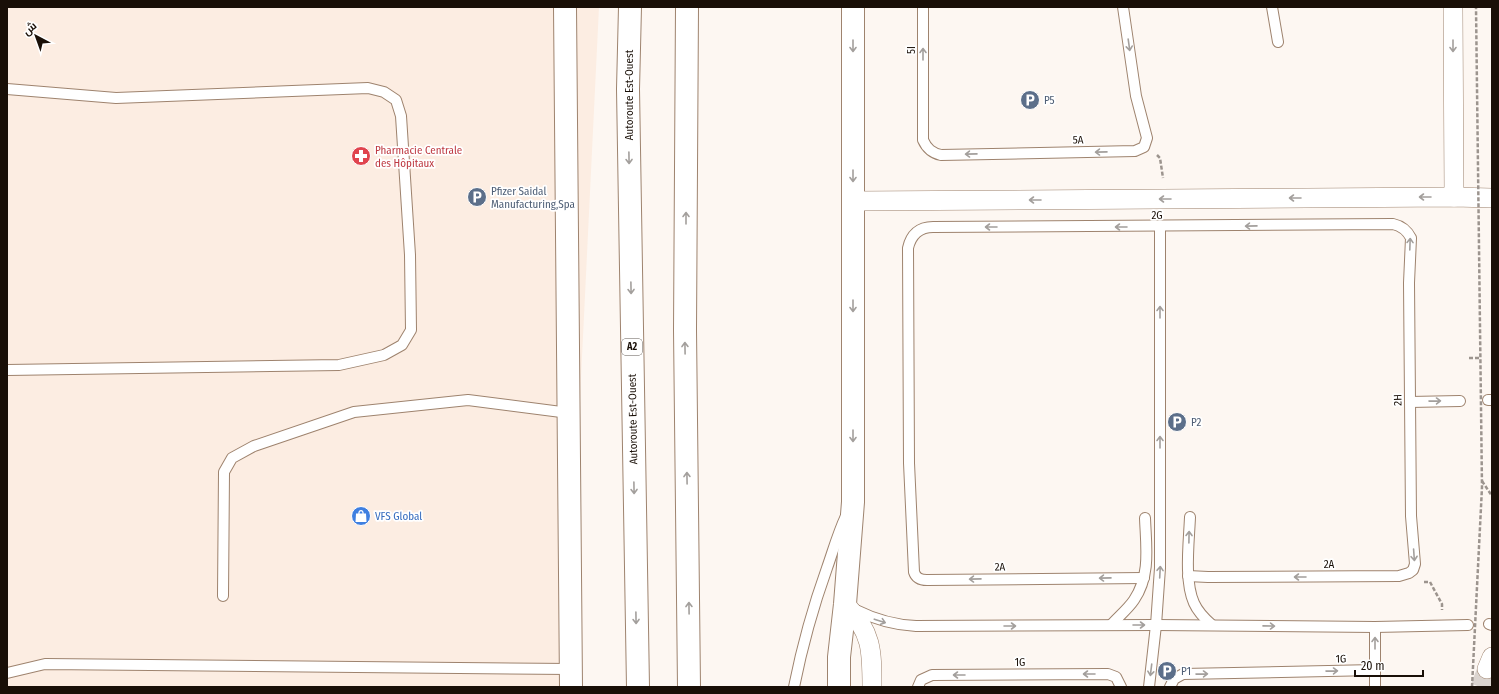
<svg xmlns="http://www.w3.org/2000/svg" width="1499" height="694" viewBox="0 0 1499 694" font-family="'Fira Sans Condensed',Cairo,sans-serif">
  <rect width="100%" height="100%" fill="#fdf7f2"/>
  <polygon fill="#fcede2" points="7,7 599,7 566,687 7,687"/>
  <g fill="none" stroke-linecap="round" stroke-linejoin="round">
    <polyline stroke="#dbd4cf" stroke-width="19" stroke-dasharray="19 10" stroke-linecap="butt" points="1480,687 1487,669"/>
    <g stroke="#9e836e" stroke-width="12">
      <g id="lane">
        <path d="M 923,7 L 923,140 C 927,149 932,153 941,155 L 1135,151 L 1144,147 L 1147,138 L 1136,96 L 1123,7"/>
        <polyline points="1272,7 1278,42"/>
        <polyline points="7,89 116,98 368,88 384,92 396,100 401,116 410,255 411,330 402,345 384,355 339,365 7,370"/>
        <polyline points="1488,400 1492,400"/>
        <polyline points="1410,402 1460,401"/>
        <path d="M 1190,517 C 1189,542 1184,581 1194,603 C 1198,612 1205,619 1212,625"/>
        <path d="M 1144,578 L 927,580 C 920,580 916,578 914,572 L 909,463 L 908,248 C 911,235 919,227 933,227 L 1393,224 C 1402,226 1407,230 1411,238 L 1409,283 L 1411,516 L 1415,564 L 1413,570 L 1409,573 L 1399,576 L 1208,577 L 1188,576"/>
        <polyline points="223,596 224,472 232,458 254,446 354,412 468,400 569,413"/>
        <path d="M 856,610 C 876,620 894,625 916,626 L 1156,625 L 1375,627 L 1468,625"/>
        <polyline points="1489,624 1492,625"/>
        <path d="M 1111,625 C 1118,617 1128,609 1134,600 C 1151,575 1146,546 1145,518"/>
        <polyline points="1375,627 1375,687"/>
        <polyline points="7,673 45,664 571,669"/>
        <path d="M 794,687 C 802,647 813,607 827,568 C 833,551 838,533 846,516"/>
        <polyline points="918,687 921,680 932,675 1108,674 1116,677 1121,687"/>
        <polyline points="1149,687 1156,625 1160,568 1160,227"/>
        <polyline points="1170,687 1174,679 1183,674 1375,670"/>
      </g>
    </g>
    <g stroke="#9e836e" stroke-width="20">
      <g id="street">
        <polyline points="1453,7 1454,197"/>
        <polyline points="853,201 1454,197 1492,198"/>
        <path d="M 845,604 C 872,632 872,650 872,687"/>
        <polyline points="1487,669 1492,657"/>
      </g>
    </g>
    <g stroke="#9e836e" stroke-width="24">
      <g id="secondary">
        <polyline points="565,7 571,687"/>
        <polyline points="839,687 839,657 845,604 853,502 853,7"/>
      </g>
    </g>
    <g stroke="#9e836e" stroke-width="24">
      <g id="highway">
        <polyline points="630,7 628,89 638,687"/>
        <polyline points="687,7 685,330 689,687"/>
      </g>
    </g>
    <g stroke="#9c948e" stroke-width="2.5" stroke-dasharray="4 2" stroke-linecap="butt">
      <polyline points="1157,155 1160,158 1163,178"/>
      <polyline points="1469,358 1480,358"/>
      <polyline points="1482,481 1492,496"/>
      <polyline points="1424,582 1430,582 1442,604 1442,610"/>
    </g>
    <use href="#lane" stroke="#fff" stroke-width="10"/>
    <use href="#street" stroke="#fff" stroke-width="19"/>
    <use href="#secondary" stroke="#fff" stroke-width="22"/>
    <use href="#highway" stroke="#fff" stroke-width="22"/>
    <polyline stroke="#9c948e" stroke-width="2.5" stroke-dasharray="4 2" stroke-linecap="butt" points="1472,687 1482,487 1476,7"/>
  </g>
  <defs><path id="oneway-shaft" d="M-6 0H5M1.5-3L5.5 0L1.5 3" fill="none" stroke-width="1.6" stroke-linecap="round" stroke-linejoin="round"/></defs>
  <g stroke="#a39f9c">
    <use href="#oneway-shaft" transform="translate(1129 45) rotate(82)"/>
    <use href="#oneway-shaft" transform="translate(853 46) rotate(90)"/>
    <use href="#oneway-shaft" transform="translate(1453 46) rotate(90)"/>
    <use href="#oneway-shaft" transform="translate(923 54) rotate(-90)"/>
    <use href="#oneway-shaft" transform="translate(1101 152) rotate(179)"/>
    <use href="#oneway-shaft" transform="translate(971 154) rotate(179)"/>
    <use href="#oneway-shaft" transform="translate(629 158) rotate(89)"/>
    <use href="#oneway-shaft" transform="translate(853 176) rotate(90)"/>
    <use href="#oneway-shaft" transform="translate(1425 197) rotate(180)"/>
    <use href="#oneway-shaft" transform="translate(1295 198) rotate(180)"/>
    <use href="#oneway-shaft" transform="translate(1165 199) rotate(180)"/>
    <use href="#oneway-shaft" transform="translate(1035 200) rotate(180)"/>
    <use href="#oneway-shaft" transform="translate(686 218) rotate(-90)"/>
    <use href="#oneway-shaft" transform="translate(1251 226) rotate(179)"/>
    <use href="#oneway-shaft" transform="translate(991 227) rotate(180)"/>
    <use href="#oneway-shaft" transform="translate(1121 227) rotate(180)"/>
    <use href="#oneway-shaft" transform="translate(1410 244) rotate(-88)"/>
    <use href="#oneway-shaft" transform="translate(631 288) rotate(89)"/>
    <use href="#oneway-shaft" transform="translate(853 306) rotate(90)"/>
    <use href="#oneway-shaft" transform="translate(1160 312) rotate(-90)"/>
    <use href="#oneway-shaft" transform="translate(685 348) rotate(-91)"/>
    <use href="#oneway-shaft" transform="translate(1435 401) rotate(-1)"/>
    <use href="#oneway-shaft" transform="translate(853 436) rotate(90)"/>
    <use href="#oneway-shaft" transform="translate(1160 442) rotate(-90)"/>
    <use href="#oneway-shaft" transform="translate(687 478) rotate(-91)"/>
    <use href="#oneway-shaft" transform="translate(634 488) rotate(89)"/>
    <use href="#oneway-shaft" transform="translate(1189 537) rotate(-89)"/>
    <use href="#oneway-shaft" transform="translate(1414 555) rotate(86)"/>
    <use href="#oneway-shaft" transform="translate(1160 572) rotate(-87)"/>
    <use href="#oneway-shaft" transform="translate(1300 577) rotate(180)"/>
    <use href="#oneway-shaft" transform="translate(1105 578) rotate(179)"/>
    <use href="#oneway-shaft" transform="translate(975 579) rotate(179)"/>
    <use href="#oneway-shaft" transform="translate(689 608) rotate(-91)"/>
    <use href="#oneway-shaft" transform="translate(636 618) rotate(89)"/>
    <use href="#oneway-shaft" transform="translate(880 621) rotate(18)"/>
    <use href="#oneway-shaft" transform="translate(1139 625)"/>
    <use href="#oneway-shaft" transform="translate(1010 626)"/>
    <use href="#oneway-shaft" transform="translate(1269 626) rotate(1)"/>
    <use href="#oneway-shaft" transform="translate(1375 643) rotate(-90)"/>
    <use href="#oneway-shaft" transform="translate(1151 670) rotate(97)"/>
    <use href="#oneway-shaft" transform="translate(1332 671) rotate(-1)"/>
    <use href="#oneway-shaft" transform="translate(1089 674) rotate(180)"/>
    <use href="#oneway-shaft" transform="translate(1202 674) rotate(-1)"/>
    <use href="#oneway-shaft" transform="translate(959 675) rotate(180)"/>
  </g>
  <defs>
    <g id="parking-disc" transform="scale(1)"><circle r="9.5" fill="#5c6f8a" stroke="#fff"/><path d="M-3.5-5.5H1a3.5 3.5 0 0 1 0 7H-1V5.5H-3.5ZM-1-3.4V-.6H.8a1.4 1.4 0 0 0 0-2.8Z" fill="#fff"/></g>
    <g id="pharmacy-disc" transform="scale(1)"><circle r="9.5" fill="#e0444e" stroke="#fff"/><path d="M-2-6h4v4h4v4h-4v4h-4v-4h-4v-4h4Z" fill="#fff"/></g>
    <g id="shop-disc" transform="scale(1)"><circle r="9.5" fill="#3f7fe0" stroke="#fff"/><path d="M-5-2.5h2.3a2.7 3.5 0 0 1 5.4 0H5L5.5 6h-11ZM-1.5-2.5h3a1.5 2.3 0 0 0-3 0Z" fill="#fff"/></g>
  </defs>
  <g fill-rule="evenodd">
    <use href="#parking-disc" x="1030" y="100"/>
    <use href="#pharmacy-disc" x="361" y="156"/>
    <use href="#parking-disc" x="477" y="197"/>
    <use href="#parking-disc" x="1177" y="422"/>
    <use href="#shop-disc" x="361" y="516"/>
    <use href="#parking-disc" x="1167" y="671"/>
  </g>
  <g text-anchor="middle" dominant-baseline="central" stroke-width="3.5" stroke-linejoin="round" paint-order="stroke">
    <rect fill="#fff" stroke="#5e5751" stroke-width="1" x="622" y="339" width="20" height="16" rx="3"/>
    <g font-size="10" font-weight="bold" fill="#190f07">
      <text x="632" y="347">A2</text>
    </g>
    <g font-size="11" fill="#190f07" stroke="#fff">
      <text transform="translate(911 50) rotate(-90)">5I</text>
      <text transform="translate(629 95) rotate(-90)">Autoroute Est-Ouest</text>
      <text transform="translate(1078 140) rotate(-1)">5A</text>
      <text x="1157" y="215">2G</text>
      <text transform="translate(1398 400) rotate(-91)">2H</text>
      <text transform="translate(633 419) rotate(-91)">Autoroute Est-Ouest</text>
      <text x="1329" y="564">2A</text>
      <text transform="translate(1000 567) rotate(-1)">2A</text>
      <text transform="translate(1341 659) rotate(-1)">1G</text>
      <text x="1020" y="662">1G</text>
    </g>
    <g font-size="11" fill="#4e5e75" stroke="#fff" text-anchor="start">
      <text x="1044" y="100">P5</text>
      <text x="491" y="191">Pfizer Saidal<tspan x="491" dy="13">Manufacturing,Spa</tspan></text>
      <text x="1191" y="422">P2</text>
      <text x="1181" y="671">P1</text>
    </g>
    <g font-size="11" fill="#be3a42" stroke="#fff" text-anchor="start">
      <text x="375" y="150">Pharmacie Centrale<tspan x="375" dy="13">des Hôpitaux</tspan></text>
    </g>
    <g font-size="11" fill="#366cbe" stroke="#fff" text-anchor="start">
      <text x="375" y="516">VFS Global</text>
    </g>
  </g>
  <rect width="1499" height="694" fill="none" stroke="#190f07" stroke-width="16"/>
  <g transform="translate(36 36) rotate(319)" stroke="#ffffff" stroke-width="3" paint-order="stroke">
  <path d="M0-3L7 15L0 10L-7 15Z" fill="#190f07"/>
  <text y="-6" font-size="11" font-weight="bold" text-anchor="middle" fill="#190f07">ش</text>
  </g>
  <path d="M1355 670v6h68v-6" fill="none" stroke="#190f07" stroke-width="2"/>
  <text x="1361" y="670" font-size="12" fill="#190f07" stroke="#ffffff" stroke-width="3" paint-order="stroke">20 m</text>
</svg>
